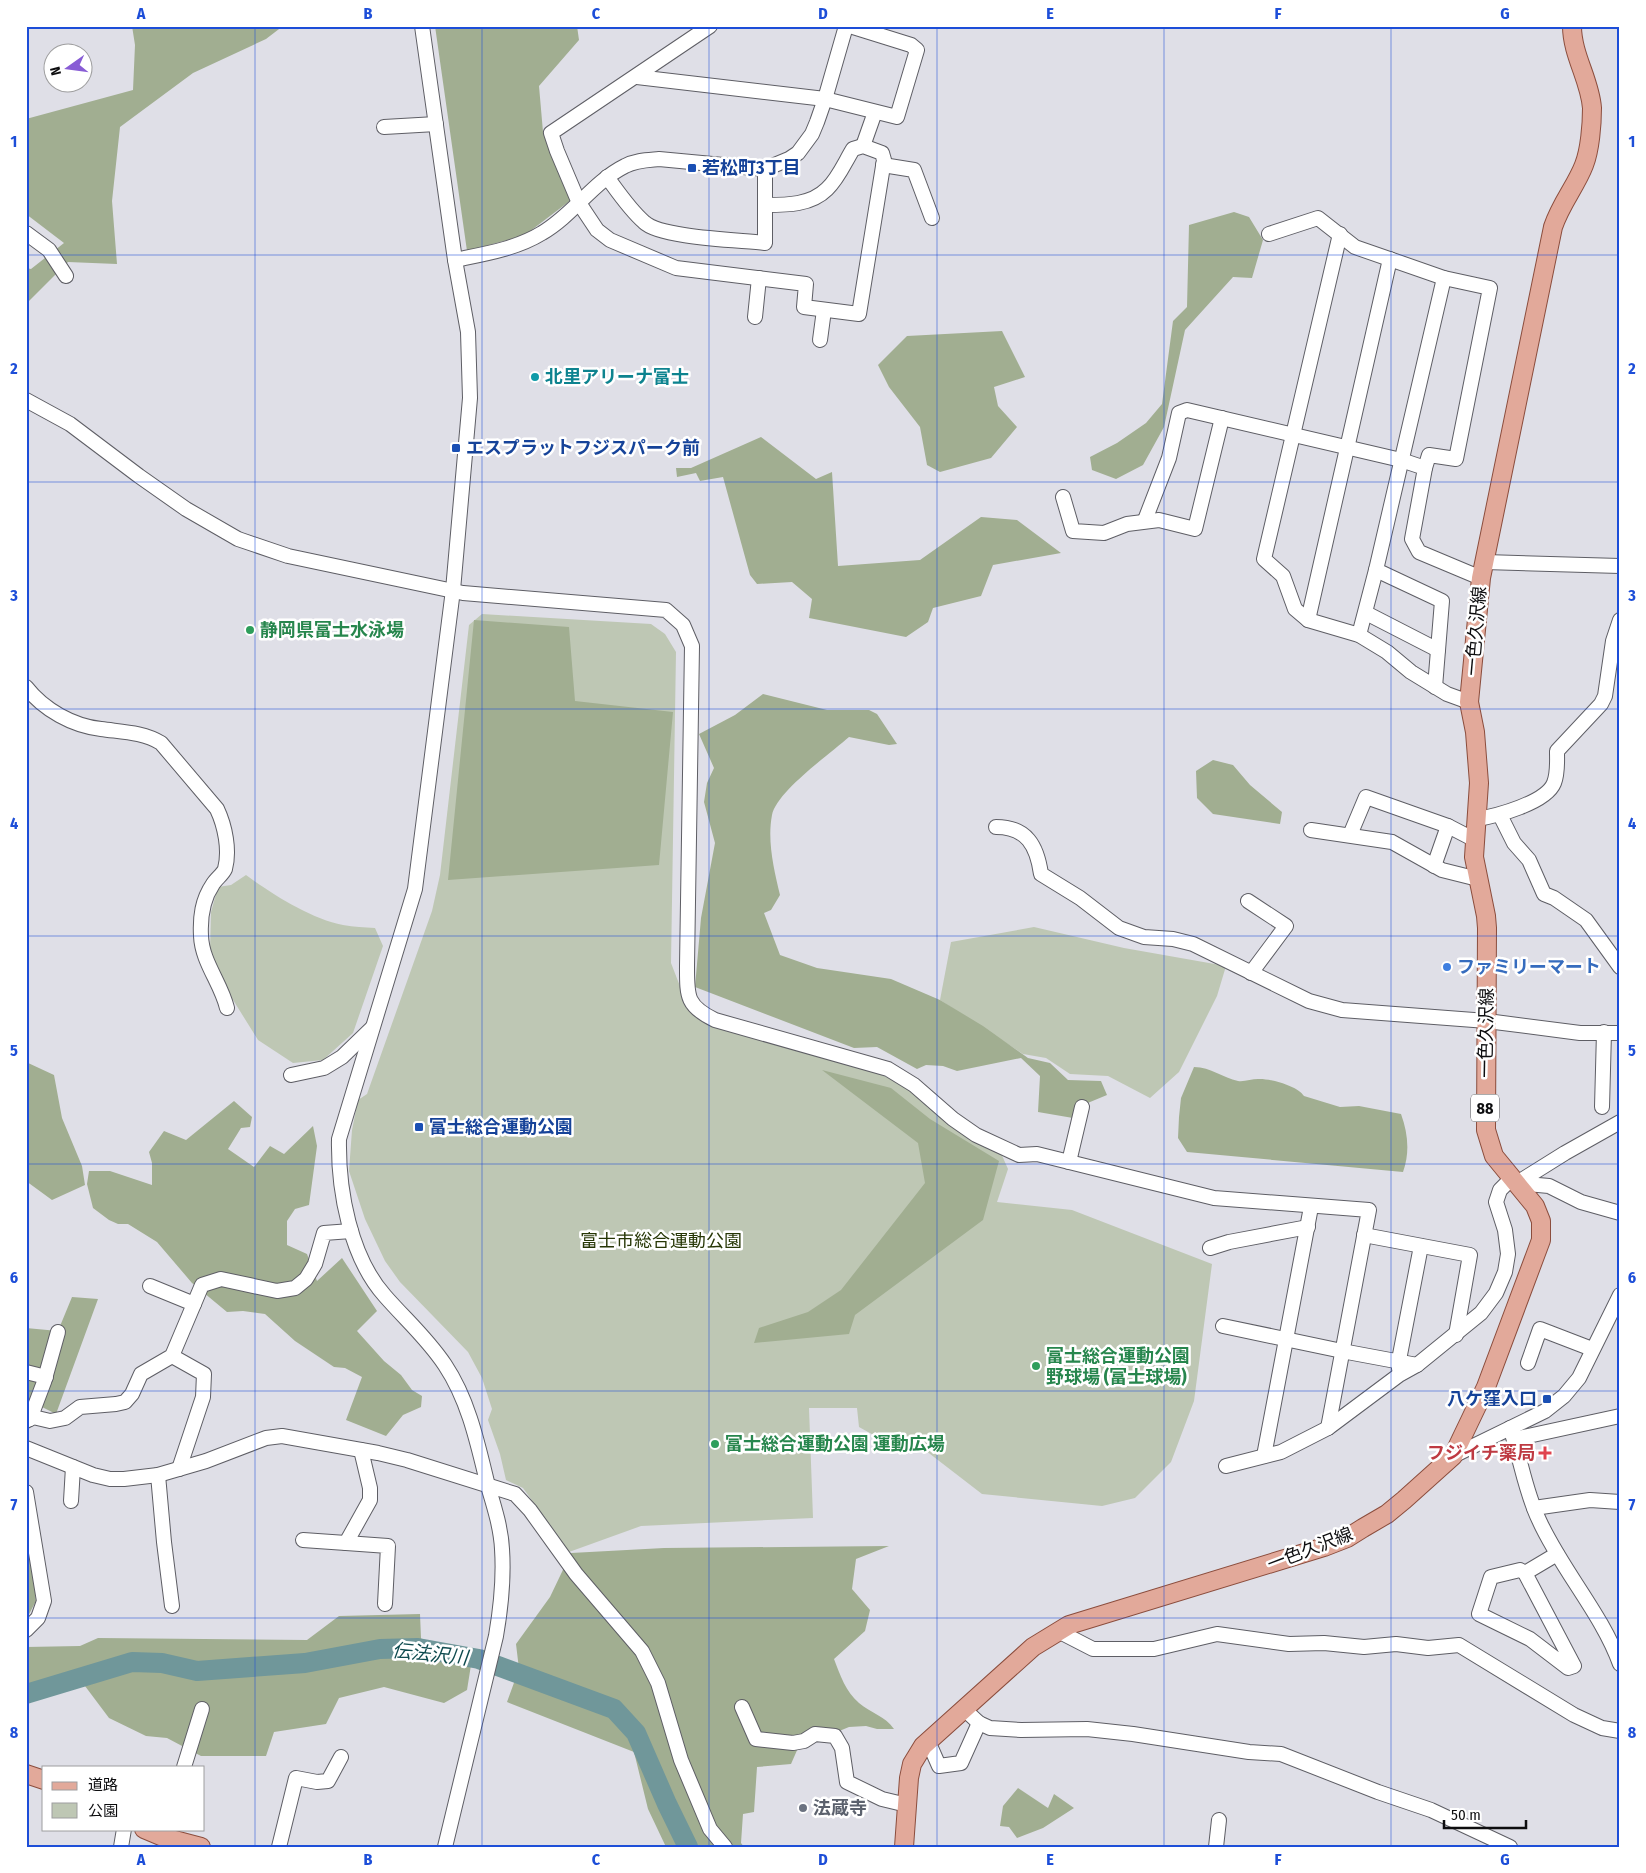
<svg xmlns="http://www.w3.org/2000/svg" width="1646" height="1873" viewBox="0 0 1646 1873" font-family="'Fira Sans Condensed','Noto Sans JP',sans-serif">
  <rect width="100%" height="100%" fill="#dfdfe7"/>
  <g fill="#bec7b4">
    <polygon points="482,614 651,624 665,634 676,652 671,963 683,994 685,1005 698,1019 882,1075 905,1086 1000,1151 1008,1169 997,1202 1072,1210 1212,1264 1194,1401 1171,1462 1135,1498 1102,1506 982,1494 921,1447 886,1442 859,1427 857,1408 809,1408 813,1518 641,1526 569,1552 523,1488 506,1480 500,1454 488,1420 492,1409 482,1378 468,1352 400,1282 385,1261 365,1219 349,1171 352,1130 358,1100 367,1094 432,911 440,875 469,625"/>
    <path d="M 246,875 C 272,894 311,919 343,925 C 354,927 364,927 375,928 L 383,946 L 353,1033 L 323,1060 L 293,1063 L 258,1040 L 230,995 L 210,951 L 211,912 L 218,887 L 231,885 Z"/>
    <polygon points="1034,927 1124,948 1226,966 1217,996 1179,1072 1150,1098 1108,1076 1070,1074 1046,1058 1023,1054 940,1000 951,942"/>
  </g>
  <g fill="#a1ae91">
    <polygon points="132,26 283,26 266,39 193,73 120,127 112,201 117,264 68,262 26,304 26,268 31,269 64,243 26,214 26,119 133,90 135,45"/>
    <polygon points="435,26 577,26 579,40 539,86 543,132 571,200 525,235 467,251"/>
    <polygon points="1234,212 1249,217 1263,240 1252,278 1233,277 1185,330 1164,427 1143,465 1116,479 1092,470 1090,457 1117,443 1146,423 1162,404 1173,321 1187,307 1189,225"/>
    <polygon points="1002,331 1025,377 994,387 998,406 1017,427 991,458 940,472 927,465 920,427 889,387 878,365 907,336"/>
    <polygon points="761,437 816,479 832,472 838,566 920,560 981,517 1017,520 1061,553 993,565 981,596 933,608 928,622 906,637 809,618 812,599 792,582 757,584 750,575 723,477 700,481 696,473 677,477 676,468 691,468"/>
    <polygon points="474,620 569,627 575,701 673,712 659,865 448,880"/>
    <path d="M 763,694 L 827,710 L 869,710 L 877,714 L 897,744 L 889,745 L 849,737 C 830,754 777,791 772,815 C 767,841 774,870 780,895 L 771,910 L 764,913 L 780,955 L 817,968 L 891,979 L 940,1000 L 983,1026 L 1028,1058 L 1050,1063 L 1068,1080 L 1101,1081 L 1107,1095 L 1078,1107 L 1073,1118 L 1038,1112 L 1040,1076 L 1021,1058 L 957,1071 L 943,1066 L 926,1065 L 917,1069 L 877,1047 L 854,1048 L 695,987 L 701,918 L 715,843 L 704,802 L 707,783 L 714,768 L 699,734 L 735,715 Z"/>
    <polygon points="1213,760 1233,765 1250,785 1282,812 1280,824 1213,814 1197,798 1196,771"/>
    <polygon points="26,1062 54,1075 62,1118 82,1166 85,1185 52,1200 26,1181"/>
    <path d="M 1194,1067 C 1211,1067 1223,1078 1238,1081 C 1244,1082 1252,1079 1258,1079 C 1269,1078 1298,1086 1304,1096 L 1340,1107 L 1359,1106 L 1401,1114 C 1408,1133 1410,1153 1403,1172 L 1187,1152 L 1178,1138 L 1179,1117 L 1181,1098 Z"/>
    <polygon points="822,1070 891,1088 930,1119 999,1161 983,1220 855,1315 849,1334 754,1343 759,1328 808,1312 841,1290 925,1183 918,1143"/>
    <polygon points="234,1101 252,1117 250,1127 241,1128 228,1149 254,1167 270,1146 284,1154 313,1126 317,1146 309,1205 295,1209 287,1221 287,1245 307,1254 317,1281 342,1258 377,1311 357,1331 384,1361 401,1375 412,1390 422,1396 421,1407 403,1415 386,1436 346,1420 362,1377 345,1368 334,1367 295,1341 265,1314 243,1311 227,1312 192,1283 157,1242 128,1224 118,1224 109,1220 93,1208 87,1184 89,1171 110,1171 152,1185 152,1163 149,1152 164,1131 186,1140"/>
    <polygon points="72,1297 98,1299 56,1414 26,1399 26,1328 58,1331"/>
    <path d="M 889,1546 L 856,1559 L 852,1589 L 870,1610 L 865,1631 L 834,1659 C 840,1675 846,1692 859,1703 C 871,1713 885,1716 894,1729 L 877,1729 L 866,1726 L 849,1727 L 798,1748 L 791,1764 L 757,1767 L 754,1812 L 743,1814 L 741,1843 L 744,1847 L 666,1847 L 648,1809 L 634,1752 L 507,1702 L 519,1669 L 516,1644 L 550,1597 L 571,1553 L 664,1548 Z"/>
    <polygon points="31,1556 36,1601 26,1620 26,1563"/>
    <polygon points="420,1614 421,1638 429,1655 454,1652 471,1665 467,1690 444,1703 384,1687 339,1698 326,1724 274,1732 266,1756 201,1756 167,1738 146,1736 109,1718 79,1678 58,1684 26,1683 26,1647 80,1646 98,1638 307,1640 339,1616"/>
    <polygon points="1018,1788 1048,1808 1054,1794 1074,1808 1043,1828 1017,1838 1009,1827 1000,1826 1003,1806"/>
  </g>
  <g fill="none" stroke-linecap="round" stroke-linejoin="round">
    <polyline stroke="#70979a" stroke-width="20" points="26,1694 132,1662 162,1663 197,1671 305,1663 380,1649 418,1648 479,1659 614,1709 636,1733 667,1804 688,1847"/>
    <g stroke="#5e5e65" stroke-width="16">
      <g id="minor">
        <path d="M 422,26 L 455,260 L 468,332 L 470,398 L 453,590 L 415,889 L 339,1139 C 338,1190 350,1257 385,1296 C 406,1320 427,1338 445,1365 C 469,1401 478,1445 488,1486 C 494,1506 501,1528 502,1549 C 504,1578 501,1607 496,1636 L 445,1847"/>
        <path d="M 710,26 L 551,133 L 557,151 L 579,203 L 597,230 L 610,240 L 676,268 L 806,284 L 804,307 L 859,314 L 884,160 L 882,153 L 863,146 L 853,149 C 845,162 838,179 827,189 C 811,205 787,205 766,205"/>
        <polyline points="637,77 825,99 897,117 917,50 911,45 850,26"/>
        <polyline points="384,127 436,124"/>
        <polyline points="863,146 875,112"/>
        <polyline points="883,165 914,170 932,218"/>
        <path d="M 607,177 C 618,192 630,210 644,222 C 660,238 740,240 765,243 L 765,169"/>
        <polyline points="26,233 49,250 66,276"/>
        <polyline points="1269,234 1318,218 1355,247 1444,278 1490,288 1456,459 1429,455 1425,468"/>
        <polyline points="1340,234 1264,559 1283,576 1295,609 1308,620 1359,635 1387,652 1411,672 1447,694 1469,702"/>
        <path d="M 455,260 C 484,254 516,249 542,233 C 573,215 593,182 625,166 C 636,160 648,160 659,159 L 765,169 L 789,159 L 798,153 L 812,134 L 817,122 L 825,99 L 846,26"/>
        <polyline points="755,317 759,278"/>
        <polyline points="820,340 824,310"/>
        <path d="M 26,400 L 70,424 L 139,476 L 186,509 L 238,539 L 288,556 L 463,593 L 666,610 L 683,625 L 692,646 L 687,966 C 687,996 686,1006 715,1020 L 888,1069 L 914,1085 L 953,1119 L 976,1135 L 1019,1155 L 1037,1154 L 1214,1198 L 1369,1210 L 1328,1428"/>
        <polyline points="1063,497 1073,531 1104,533 1127,524 1159,520 1195,529 1222,418"/>
        <polyline points="1145,520 1169,458 1179,413 1187,410 1401,460 1425,468 1412,539 1419,552 1481,578"/>
        <polyline points="1485,562 1620,566"/>
        <polyline points="1376,570 1442,601 1435,687"/>
        <polyline points="1366,613 1438,650"/>
        <polyline points="1308,620 1390,259"/>
        <polyline points="1359,635 1376,570 1444,278"/>
        <path d="M 26,687 C 44,710 73,726 101,729 C 122,732 143,732 161,743 L 217,809 C 225,826 230,850 225,869 C 223,874 216,879 213,884 C 202,900 200,917 201,936 C 202,962 221,983 227,1008"/>
        <polyline points="1500,815 1514,843 1529,860 1544,894 1554,898 1586,920 1620,967"/>
        <path d="M 1477,819 C 1496,816 1546,803 1554,783 C 1558,773 1557,762 1557,751 L 1601,704 L 1605,696 L 1613,641 L 1620,620"/>
        <path d="M 996,827 C 1027,827 1037,846 1041,874 L 1080,898 L 1119,928 L 1144,937 L 1173,939 L 1193,944 L 1309,1001 L 1342,1010 L 1487,1021 L 1580,1033 L 1620,1033"/>
        <polyline points="1311,830 1392,842 1442,870 1478,879"/>
        <polyline points="1350,835 1366,797 1448,826 1475,840"/>
        <polyline points="1434,866 1448,826"/>
        <polyline points="1248,901 1286,926 1251,973"/>
        <polyline points="291,1075 324,1068 342,1057 372,1028"/>
        <polyline points="1602,1107 1604,1032"/>
        <polyline points="1069,1162 1082,1107"/>
        <polyline points="1517,1183 1565,1153 1620,1122"/>
        <polyline points="1517,1183 1549,1186 1581,1202 1620,1213"/>
        <polyline points="1364,1235 1470,1255 1456,1335"/>
        <polyline points="1210,1248 1229,1242 1308,1227"/>
        <polyline points="150,1286 194,1304"/>
        <polyline points="1223,1326 1342,1351 1417,1365"/>
        <polyline points="172,1356 204,1374 203,1397 179,1469"/>
        <polyline points="1528,1363 1540,1329 1592,1349"/>
        <polyline points="1399,1369 1399,1360 1421,1246"/>
        <polyline points="26,1372 46,1377"/>
        <polyline points="30,1419 44,1382 58,1332"/>
        <polyline points="26,1421 33,1417 50,1421 65,1418 80,1407 116,1404 125,1402 132,1394 141,1374 172,1356 202,1285 221,1279 277,1291 295,1288 306,1279 315,1264 324,1233 351,1231"/>
        <path d="M 1510,1428 C 1521,1459 1525,1491 1539,1520 C 1561,1569 1602,1614 1620,1664"/>
        <polyline points="1514,1439 1620,1416"/>
        <polyline points="26,1448 93,1475 110,1479 124,1479 158,1475 206,1461 266,1438 282,1436 378,1453 407,1460 515,1494 530,1510 576,1574 642,1651 658,1683 681,1760 710,1829 725,1847"/>
        <polyline points="1264,1456 1311,1207"/>
        <polyline points="1453,1456 1545,1411 1564,1396 1579,1378 1620,1295"/>
        <polyline points="1226,1466 1281,1452 1328,1428 1399,1375 1417,1365 1481,1313 1496,1293 1505,1272 1508,1254 1505,1230 1496,1202 1500,1190 1512,1178"/>
        <polyline points="158,1475 164,1542 172,1606"/>
        <polyline points="26,1492 44,1601 38,1618 26,1630"/>
        <polyline points="71,1501 73,1467"/>
        <polyline points="1534,1508 1590,1500 1620,1502"/>
        <polyline points="303,1540 346,1543 370,1500 370,1488 361,1450"/>
        <polyline points="346,1543 388,1546 385,1604"/>
        <polyline points="1525,1573 1574,1666 1568,1668 1530,1639 1479,1614 1491,1577 1520,1570 1525,1573 1557,1554"/>
        <polyline points="1058,1631 1093,1649 1154,1649 1217,1634 1289,1644 1324,1643 1364,1647 1396,1644 1428,1648 1459,1645 1574,1715 1602,1728 1620,1731"/>
        <polyline points="742,1707 756,1739 793,1743 804,1741 815,1734 835,1736 842,1748 847,1782 882,1799 907,1805"/>
        <polyline points="964,1709 979,1723 990,1728 1021,1730 1087,1729 1133,1734 1249,1752 1281,1754 1378,1792 1431,1810 1510,1847"/>
        <polyline points="928,1741 939,1766 961,1763 979,1723"/>
        <polyline points="184,1767 202,1709"/>
        <polyline points="121,1847 124,1829"/>
        <polyline points="279,1847 296,1778 317,1782 328,1781 341,1757"/>
        <polyline points="1216,1847 1219,1820"/>
      </g>
    </g>
    <g stroke="#8b4d3d" stroke-width="20">
      <g id="major">
        <polyline points="26,1774 44,1780"/>
        <polyline points="144,1829 163,1837 201,1847"/>
        <path d="M 904,1847 L 909,1778 L 912,1764 L 923,1746 L 1033,1647 L 1069,1625 L 1324,1547 L 1347,1538 L 1363,1528 L 1387,1514 L 1404,1500 L 1453,1456 L 1486,1387 L 1541,1240 L 1541,1221 L 1535,1206 L 1494,1156 L 1486,1130 L 1487,928 L 1486,916 L 1474,857 L 1479,783 L 1475,732 L 1469,702 L 1481,578 L 1553,227 C 1561,203 1576,186 1584,165 C 1590,150 1592,124 1592,108 C 1590,80 1572,55 1572,26"/>
      </g>
    </g>
    <use href="#minor" stroke="#fff" stroke-width="14"/>
    <use href="#major" stroke="#e2a99a" stroke-width="18"/>
  </g>
  <path fill="none" stroke="#1d4ed8" stroke-width="1" stroke-opacity="0.55" d="M 255,26 L 255,1847M 482,26 L 482,1847M 709,26 L 709,1847M 937,26 L 937,1847M 1164,26 L 1164,1847M 1391,26 L 1391,1847M 26,255 L 1620,255M 26,482 L 1620,482M 26,709 L 1620,709M 26,936 L 1620,936M 26,1164 L 1620,1164M 26,1391 L 1620,1391M 26,1618 L 1620,1618"/>
  <g fill="#1a4fb4" stroke="#fff" stroke-width="2">
    <rect x="687" y="163" width="10" height="10" rx="2.5"/>
    <rect x="451" y="443" width="10" height="10" rx="2.5"/>
    <rect x="414" y="1122" width="10" height="10" rx="2.5"/>
    <rect x="1542" y="1394" width="10" height="10" rx="2.5"/>
  </g>
  <circle fill="#0f9aa8" stroke="#fff" stroke-width="2" cx="535" cy="377" r="5"/>
  <g fill="#2e9e5b" stroke="#fff" stroke-width="2">
    <circle cx="250" cy="630" r="5"/>
    <circle cx="1036" cy="1366" r="5"/>
    <circle cx="715" cy="1444" r="5"/>
  </g>
  <circle fill="#3f7fe0" stroke="#fff" stroke-width="2" cx="1447" cy="967" r="5"/>
  <path fill="#e0444e" stroke="#fff" stroke-width="2" d="M1542.5 1445.5h5v5h5v5h-5v5h-5v-5h-5v-5h5z"/>
  <circle fill="#6b7280" stroke="#fff" stroke-width="2" cx="803" cy="1808" r="5"/>
  <g text-anchor="middle" dominant-baseline="central" stroke-width="5" stroke-linejoin="round" paint-order="stroke">
    <rect fill="#fff" stroke="#565657" stroke-width="1" x="1471" y="1094.5" width="28" height="27" rx="4"/>
    <g font-size="16" font-weight="bold" fill="#0d0d0f">
      <text x="1485" y="1108">88</text>
    </g>
    <g font-size="18" font-weight="bold" fill="#164399" stroke="#fff" text-anchor="start">
      <text x="702" y="168">若松町3丁目</text>
      <text x="466" y="448">エスプラットフジスパーク前</text>
      <text x="429" y="1127">富士総合運動公園</text>
      <text x="1537" y="1399" text-anchor="end">八ケ窪入口</text>
    </g>
    <g font-size="18" font-weight="bold" fill="#0d838f" stroke="#fff" text-anchor="start">
      <text x="545" y="377">北里アリーナ富士</text>
    </g>
    <g font-size="18" font-weight="bold" fill="#27864d" stroke="#fff" text-anchor="start">
      <text x="260" y="630">静岡県富士水泳場</text>
      <text x="1046" y="1356">富士総合運動公園<tspan x="1046" dy="21">野球場 (富士球場)</tspan></text>
      <text x="725" y="1444">富士総合運動公園 運動広場</text>
    </g>
    <g font-size="18" fill="#0d0d0f" stroke="#fff">
      <text transform="translate(1476 631) rotate(-85)">一色久沢線</text>
      <text transform="translate(1486 1033) rotate(-89)">一色久沢線</text>
      <text transform="translate(1310 1549) rotate(-21)">一色久沢線</text>
    </g>
    <g font-size="18" font-weight="bold" fill="#366cbe" stroke="#fff" text-anchor="start">
      <text x="1457" y="967">ファミリーマート</text>
    </g>
    <g font-size="18" fill="#273706" stroke="#fff">
      <text x="661" y="1241">富士市総合運動公園</text>
    </g>
    <g font-size="18" font-weight="bold" fill="#be3a42" stroke="#fff" text-anchor="end">
      <text x="1535" y="1453">フジイチ薬局</text>
    </g>
    <g font-size="18" font-weight="bold" fill="#5b616d" stroke="#fff" text-anchor="start">
      <text x="813" y="1808">法蔵寺</text>
    </g>
    <g font-size="19" font-style="italic" fill="#0f4b4f" stroke="#fff">
      <text transform="translate(430 1654) rotate(6)">伝法沢川</text>
    </g>
  </g>
  <rect width="1646" height="1873" fill="none" stroke="#ffffff" stroke-width="55"/>
  <rect x="42" y="1766" width="162" height="65" fill="#ffffff" stroke="#9e9e9f"/>
  <rect x="52" y="1782" width="25" height="8" fill="#e2a99a" stroke="#9e9e9f"/>
  <text x="88" y="1790" font-size="15" fill="#0d0d0f">道路</text>
  <rect x="52" y="1803" width="25" height="15" fill="#bec7b4" stroke="#9e9e9f"/>
  <text x="88" y="1816" font-size="15" fill="#0d0d0f">公園</text>
  <g transform="translate(68 68) rotate(256)"><circle r="24" fill="#ffffff" stroke="#9e9e9f"/>
  <path d="M0-4L9 19L0 12L-9 19Z" fill="#885cd5"/>
  <text y="-8" font-size="14" font-weight="bold" text-anchor="middle" fill="#0d0d0f">N</text>
  </g>
  <path d="M1444 1820v8h82v-8" fill="none" stroke="#0d0d0f" stroke-width="2.5"/>
  <text x="1451" y="1820" font-size="15" fill="#0d0d0f" stroke="#ffffff" stroke-width="4" paint-order="stroke">50 m</text>
  <rect x="28" y="28" width="1590" height="1818" fill="none" stroke="#1d4ed8" stroke-width="2"/>
  <g font-size="16" text-anchor="middle" font-weight="bold" fill="#1d4ed8">
    <text x="141" y="19">A</text>
    <text x="368" y="19">B</text>
    <text x="596" y="19">C</text>
    <text x="823" y="19">D</text>
    <text x="1050" y="19">E</text>
    <text x="1278" y="19">F</text>
    <text x="1505" y="19">G</text>
    <text x="14" y="147">1</text>
    <text x="1632" y="147">1</text>
    <text x="14" y="374">2</text>
    <text x="1632" y="374">2</text>
    <text x="14" y="601">3</text>
    <text x="1632" y="601">3</text>
    <text x="14" y="829">4</text>
    <text x="1632" y="829">4</text>
    <text x="14" y="1056">5</text>
    <text x="1632" y="1056">5</text>
    <text x="14" y="1283">6</text>
    <text x="1632" y="1283">6</text>
    <text x="14" y="1510">7</text>
    <text x="1632" y="1510">7</text>
    <text x="14" y="1738">8</text>
    <text x="1632" y="1738">8</text>
    <text x="141" y="1865">A</text>
    <text x="368" y="1865">B</text>
    <text x="596" y="1865">C</text>
    <text x="823" y="1865">D</text>
    <text x="1050" y="1865">E</text>
    <text x="1278" y="1865">F</text>
    <text x="1505" y="1865">G</text>
  </g>
</svg>
